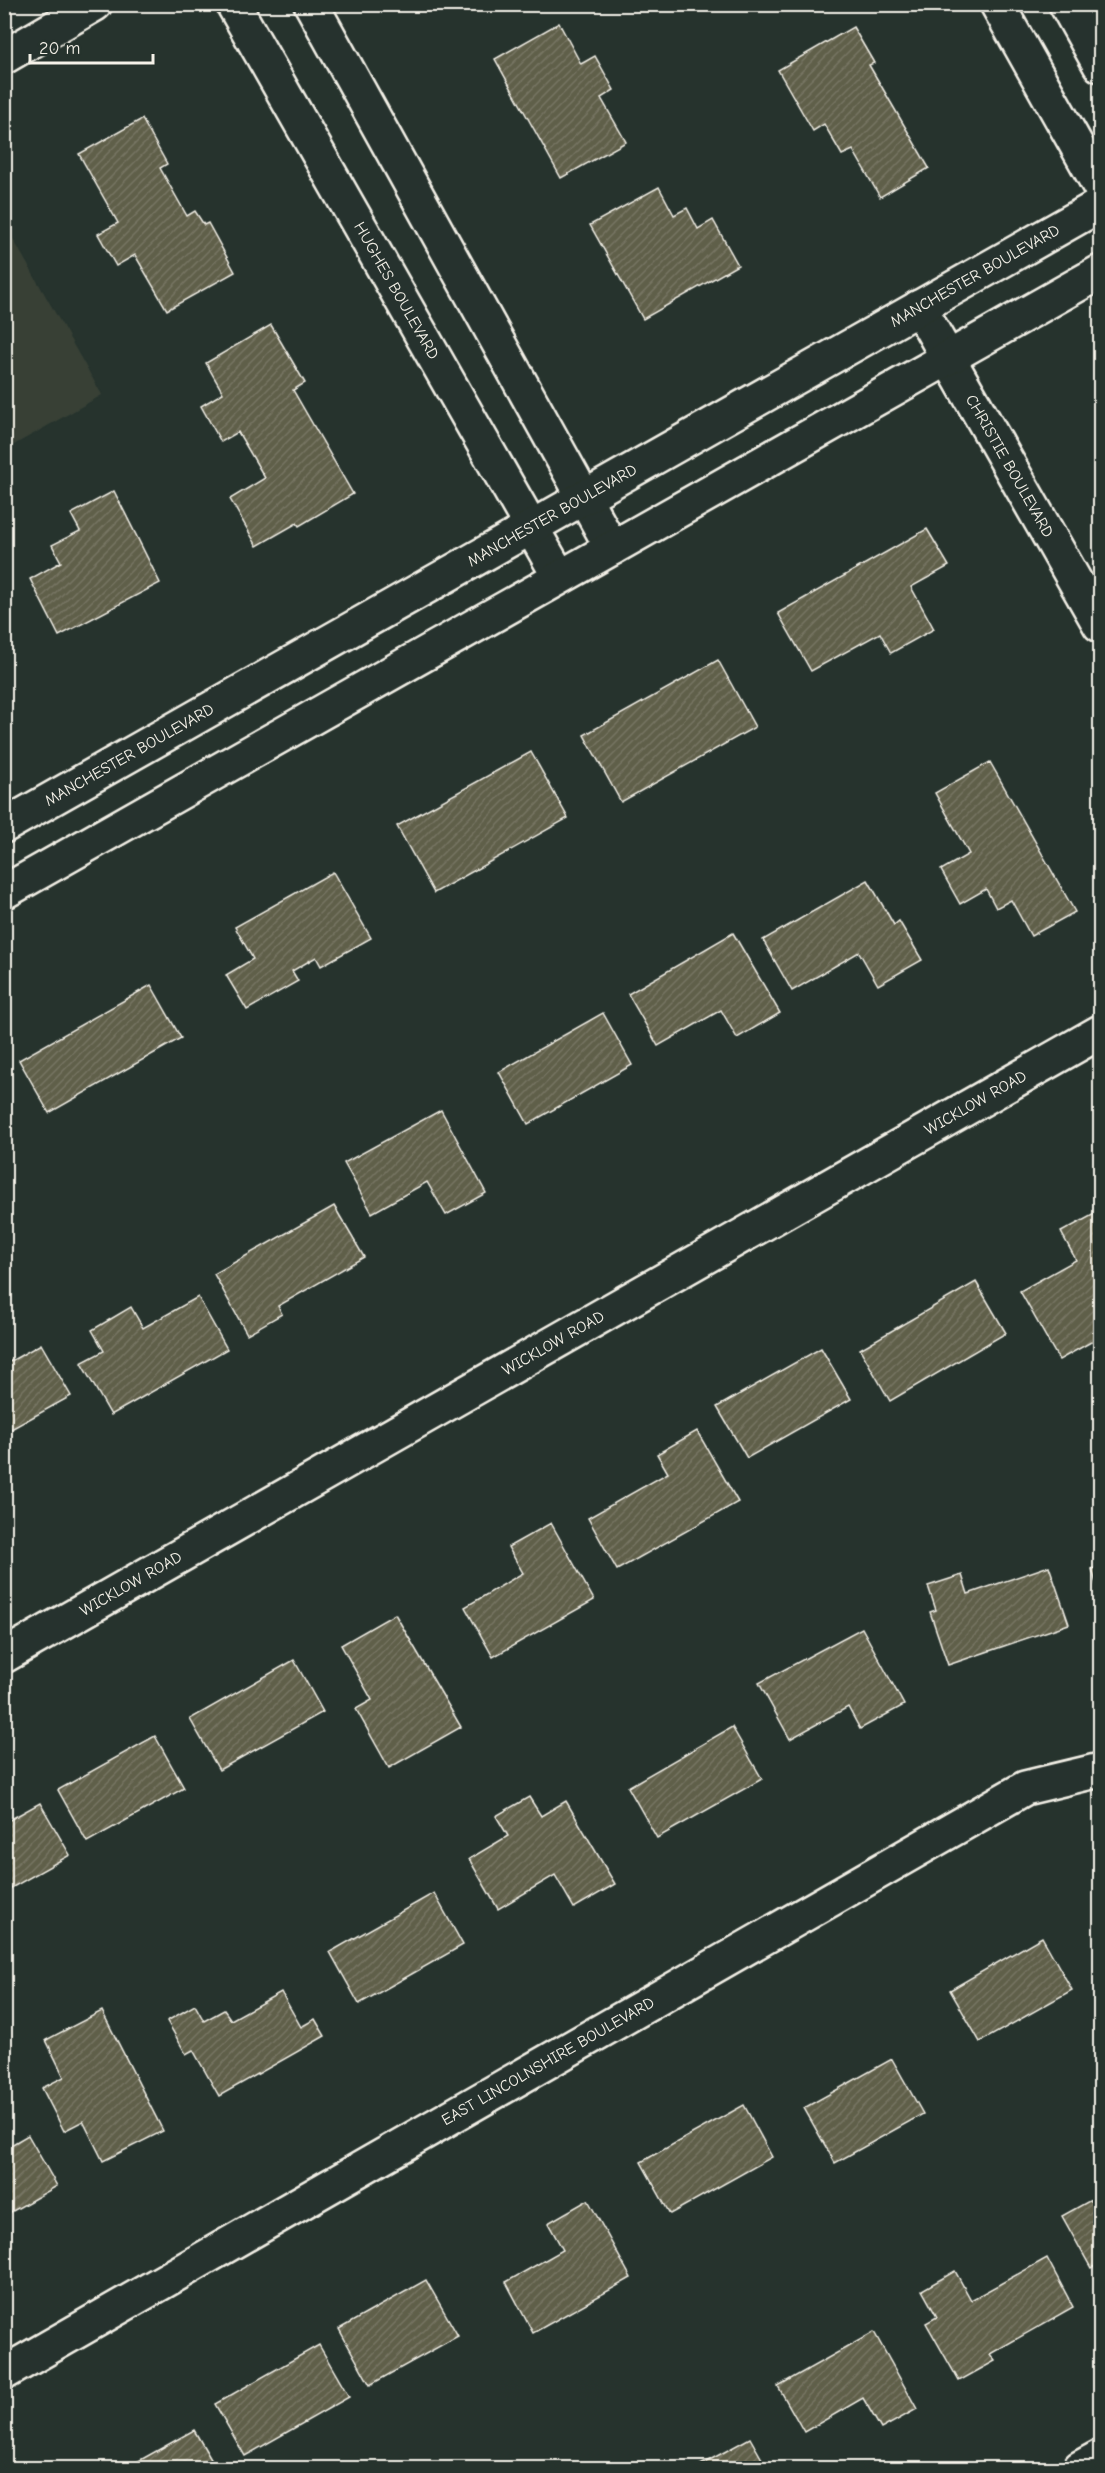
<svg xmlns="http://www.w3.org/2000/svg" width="1105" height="2473" viewBox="0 0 1105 2473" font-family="'Comic Neue',sans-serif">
  <defs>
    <pattern id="building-hatch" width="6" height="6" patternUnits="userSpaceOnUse" patternTransform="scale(1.5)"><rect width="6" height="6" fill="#5f5e4a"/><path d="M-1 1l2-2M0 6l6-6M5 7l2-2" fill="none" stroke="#777664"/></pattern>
  </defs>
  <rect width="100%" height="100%" fill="#26332d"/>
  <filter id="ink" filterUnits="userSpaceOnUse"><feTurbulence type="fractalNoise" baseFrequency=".0167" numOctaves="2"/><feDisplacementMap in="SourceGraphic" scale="12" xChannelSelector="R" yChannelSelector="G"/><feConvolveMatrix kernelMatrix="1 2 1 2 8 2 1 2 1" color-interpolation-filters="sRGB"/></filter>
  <g filter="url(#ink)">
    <polygon fill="#374036" points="4,223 102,395 5,450 4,450"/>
    <g fill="url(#building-hatch)" stroke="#f4f1e8" stroke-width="1.5">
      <polygon points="559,23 581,64 595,56 614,90 601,98 626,142 561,178 495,59"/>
      <polygon points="853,27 874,63 869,65 929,168 880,197 853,150 842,155 824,124 813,131 778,70"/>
      <polygon points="142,119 167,164 160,168 187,216 195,211 204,225 208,223 235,272 167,310 135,255 116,266 98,234 118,223 79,154"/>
      <polygon points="659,187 674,215 687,208 698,229 713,220 738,265 643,319 590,225"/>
      <polygon points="271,325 305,383 293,390 353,494 299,526 297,523 257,546 230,499 265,478 238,432 221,442 201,406 223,393 206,363"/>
      <polygon points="114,491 160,583 59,636 30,579 61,562 52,545 80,531 71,514"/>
      <polygon points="927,529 949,566 911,587 934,629 891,653 880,633 811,671 778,613"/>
      <polygon points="718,660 755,727 621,802 584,735"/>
      <polygon points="531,752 568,818 434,893 397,826"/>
      <polygon points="990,762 1075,912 1031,936 1011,900 996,908 986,889 960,904 941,870 969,854 935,793"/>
      <polygon points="333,872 371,938 321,966 316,957 292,971 298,981 247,1010 226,975 253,959 235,927"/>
      <polygon points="868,880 894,925 899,921 922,960 878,985 859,952 792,991 763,940"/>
      <polygon points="733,933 780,1013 737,1038 721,1010 658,1046 628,994"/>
      <polygon points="151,985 181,1038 49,1113 19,1060"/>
      <polygon points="603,1013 632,1065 528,1124 499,1072"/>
      <polygon points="441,1110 486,1193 446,1215 427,1182 372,1213 344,1163"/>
      <polygon points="334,1206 364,1257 278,1306 282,1314 247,1334 214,1274"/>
      <polygon points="1100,1211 1100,1337 1059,1360 1020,1291 1076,1260 1061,1232"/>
      <polygon points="976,1282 1006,1333 890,1401 860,1349"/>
      <polygon points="198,1297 227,1349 111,1415 81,1363 104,1351 92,1330 131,1307 143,1328"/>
      <polygon points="41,1344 71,1396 4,1433 4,1365"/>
      <polygon points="821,1348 851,1399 747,1458 717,1407"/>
      <polygon points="697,1431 738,1502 617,1570 588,1518 668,1473 657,1454"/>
      <polygon points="551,1523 594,1600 493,1657 465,1607 523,1573 508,1547"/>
      <polygon points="1049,1566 1069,1624 948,1665 930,1612 936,1610 928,1586 962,1575 968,1594"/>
      <polygon points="1100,1566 1100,1598 1092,1569"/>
      <polygon points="395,1614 461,1727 389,1768 356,1709 372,1700 341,1645"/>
      <polygon points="862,1628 904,1705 860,1729 848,1707 790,1739 759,1683"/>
      <polygon points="294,1660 323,1712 219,1770 190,1719"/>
      <polygon points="732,1727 762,1779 657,1838 628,1787"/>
      <polygon points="155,1736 184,1788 87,1842 58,1790"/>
      <polygon points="529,1797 541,1816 566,1801 615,1884 574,1908 555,1875 498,1909 469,1859 508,1836 496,1816"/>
      <polygon points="40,1803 70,1855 4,1892 4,1823"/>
      <polygon points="434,1893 463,1945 359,2004 330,1952"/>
      <polygon points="1042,1937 1072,1990 980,2042 950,1990"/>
      <polygon points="281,1992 301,2027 315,2019 325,2036 219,2096 193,2050 186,2054 167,2021 195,2005 204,2021 224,2010 231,2020"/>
      <polygon points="102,2011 163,2131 103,2161 83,2121 64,2131 42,2088 64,2077 46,2040"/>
      <polygon points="892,2059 923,2114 835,2163 804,2108"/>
      <polygon points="744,2105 772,2157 670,2214 641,2162"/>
      <polygon points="28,2135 57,2186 4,2216 4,2149"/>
      <polygon points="1100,2195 1100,2263 1091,2268 1062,2216"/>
      <polygon points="588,2200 631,2278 533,2333 506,2282 563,2250 548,2223"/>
      <polygon points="1047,2258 1073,2307 990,2354 995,2361 959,2381 926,2323 937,2317 922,2290 955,2271 971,2300"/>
      <polygon points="426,2280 458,2336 370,2385 339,2329"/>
      <polygon points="874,2332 917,2409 881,2429 863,2398 804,2432 778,2386"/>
      <polygon points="319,2345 349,2397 245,2456 215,2404"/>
      <polygon points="194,2430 216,2468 126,2468"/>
      <polygon points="750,2438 767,2468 695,2468"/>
    </g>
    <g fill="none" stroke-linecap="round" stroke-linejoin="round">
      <g stroke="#f4f1e8" stroke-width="38">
        <g id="minor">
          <path id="s1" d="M 233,4 L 559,576"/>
          <polyline points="311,4 612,548"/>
          <polyline points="997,4 1100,187"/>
          <polyline points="1066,4 1100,65"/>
          <polyline points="4,57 95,4"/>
          <path id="s2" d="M 919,307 L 1100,625"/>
          <path id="s3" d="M 4,826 L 1100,205"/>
          <polyline points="4,892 1100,272"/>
          <path id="s4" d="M 4,1656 L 1100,1032"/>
          <path id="s5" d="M 4,2373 L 1025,1788 L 1100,1770"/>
          <polyline points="1080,2468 1100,2457"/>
        </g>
      </g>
      <use href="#minor" stroke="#26332d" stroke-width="33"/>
    </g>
  </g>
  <g text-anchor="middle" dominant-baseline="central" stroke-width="4.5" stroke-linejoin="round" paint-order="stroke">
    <g font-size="16" fill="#f4f1e8" stroke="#26332d">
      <text stroke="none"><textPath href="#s3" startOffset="1116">MANCHESTER BOULEVARD</textPath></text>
      <text stroke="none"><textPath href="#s1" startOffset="330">HUGHES BOULEVARD</textPath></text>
      <text stroke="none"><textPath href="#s2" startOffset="183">CHRISTIE BOULEVARD</textPath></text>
      <text stroke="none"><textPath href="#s3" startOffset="630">MANCHESTER BOULEVARD</textPath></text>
      <text stroke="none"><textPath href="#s3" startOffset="144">MANCHESTER BOULEVARD</textPath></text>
      <text stroke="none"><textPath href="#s4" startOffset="1118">WICKLOW ROAD</textPath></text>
      <text stroke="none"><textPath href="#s4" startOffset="632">WICKLOW ROAD</textPath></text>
      <text stroke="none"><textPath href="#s4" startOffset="146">WICKLOW ROAD</textPath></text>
      <text stroke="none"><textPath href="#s5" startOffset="627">EAST LINCOLNSHIRE BOULEVARD</textPath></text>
    </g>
  </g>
  <rect width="1105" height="2473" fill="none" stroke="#26332d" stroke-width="24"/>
  <rect x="12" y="12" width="1081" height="2449" fill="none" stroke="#f4f1e8" stroke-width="2" filter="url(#ink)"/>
  <path d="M30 54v9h123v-9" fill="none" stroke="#f4f1e8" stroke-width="3"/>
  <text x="39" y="54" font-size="18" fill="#f4f1e8" stroke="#26332d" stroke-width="4.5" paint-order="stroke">20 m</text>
</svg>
